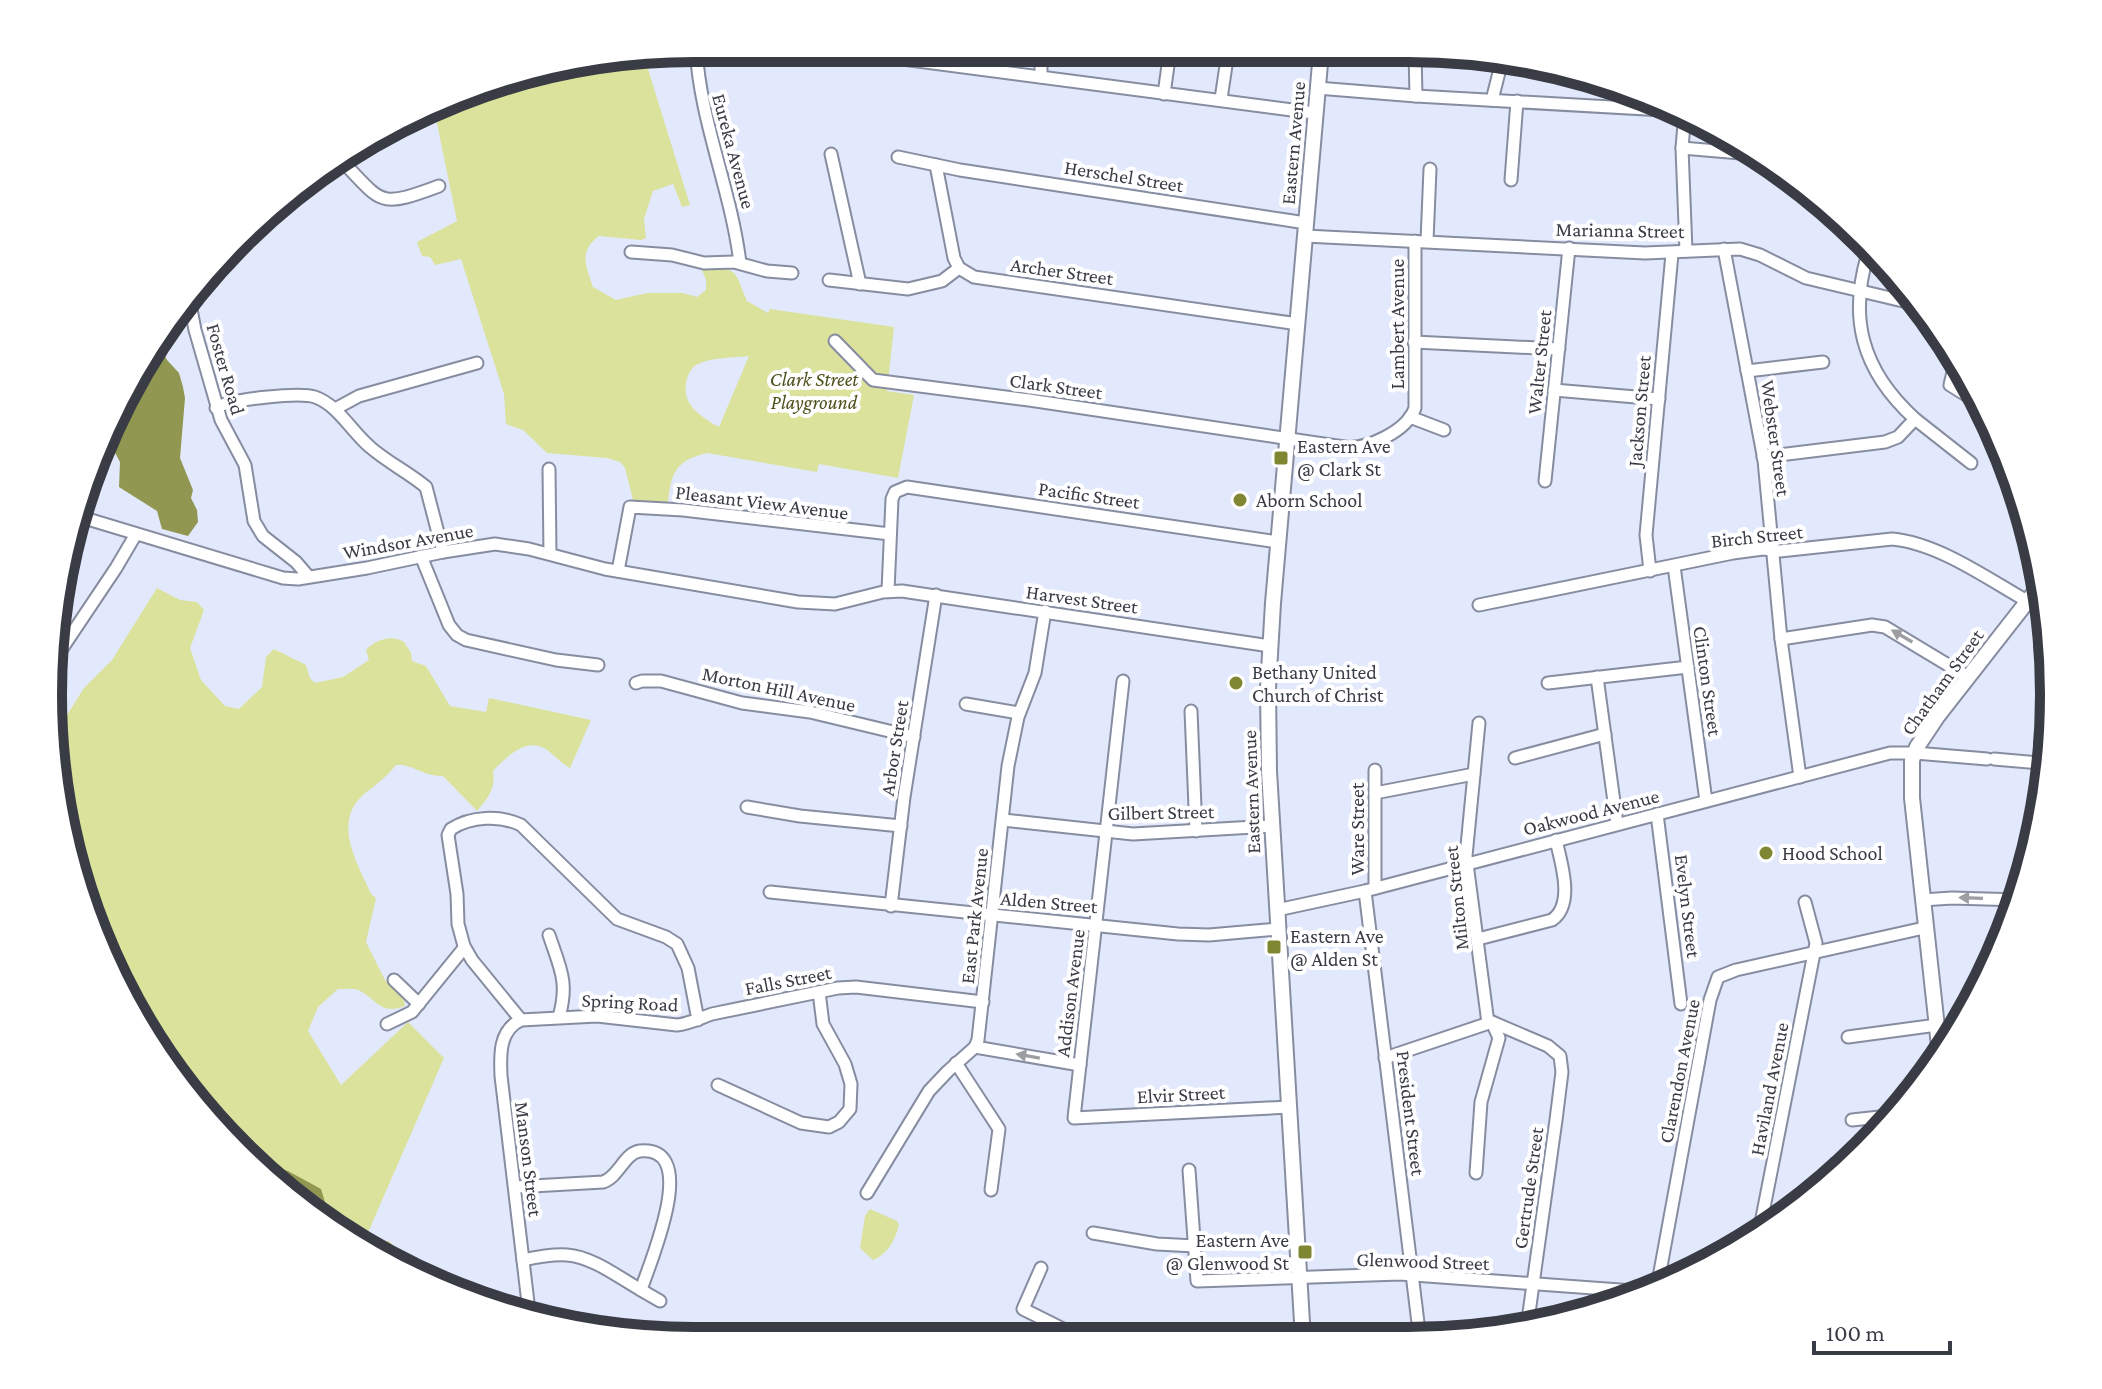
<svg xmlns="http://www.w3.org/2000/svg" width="2102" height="1389" viewBox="0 0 2102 1389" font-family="'Crimson Pro',serif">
  <rect width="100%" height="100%" fill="#e2e9fd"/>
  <g fill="#dae29c" fill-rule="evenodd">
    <path d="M 644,56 L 690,205 L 682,207 L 673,184 L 653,191 L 644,219 L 646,238 L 641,240 L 599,236 C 578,252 586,265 593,287 L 616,300 L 647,293 L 683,293 L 697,297 L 706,290 L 706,280 L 702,270 C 739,266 734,271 747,301 L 768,313 L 770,309 L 894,327 L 887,391 L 914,395 L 898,478 L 819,464 L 817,472 L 707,453 C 676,460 671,473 668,502 L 633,500 L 625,468 L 620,462 L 607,458 L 547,453 L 523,430 L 506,424 L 504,394 L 461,259 L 435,265 L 430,257 L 422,256 L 417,242 L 457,221 L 434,109 L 487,82 L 580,67 L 604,69 L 605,63 ZM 749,356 L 719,427 C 699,416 680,403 687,379 C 689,372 692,367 698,364 C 713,357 733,358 749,356 Z"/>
    <path d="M 157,588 L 180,600 L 197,602 L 204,610 L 190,648 L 201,680 L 225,706 L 239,709 L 262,687 L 266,657 L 274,649 L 306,665 L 310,678 L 315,683 L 343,677 L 369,660 L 366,650 C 375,640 392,634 404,642 L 411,653 L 412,661 L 426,666 L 450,706 L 486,712 L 489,698 L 591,720 L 570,768 C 560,763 553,753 544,748 C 525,738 505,758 493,771 C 496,788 488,798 477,811 L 443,776 C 421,776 414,764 396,765 C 386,778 375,785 363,795 C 332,823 358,864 371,894 L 376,898 L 366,942 L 385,980 L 404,1000 L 405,1006 C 380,1016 376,998 358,990 C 353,988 344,989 338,989 L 318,1007 L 308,1031 L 341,1085 L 408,1022 L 444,1058 L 363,1244 L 268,1180 L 135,1018 L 70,861 L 57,731 L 84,688 L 112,660 Z"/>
    <path d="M 870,1209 L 897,1221 L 899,1225 C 895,1240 888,1254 873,1260 L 860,1248 L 865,1216 Z"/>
    <polygon points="389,1241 400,1251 400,1269 366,1246"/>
  </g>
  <g fill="#919751">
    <polygon points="158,342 167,360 179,373 183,387 185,398 180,458 193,490 191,498 197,510 198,522 188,536 162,529 157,511 119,487 120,462 105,434"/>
    <polygon points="274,1167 288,1171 321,1189 325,1202 320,1215 277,1186 263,1171"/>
  </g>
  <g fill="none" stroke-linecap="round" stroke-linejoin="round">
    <g stroke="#878da0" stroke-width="15">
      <g id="minor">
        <path d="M 696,48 C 700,122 731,189 740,263"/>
        <polyline points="826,49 1315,113"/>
        <polyline points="1415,53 1416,96"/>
        <polyline points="1041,77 1041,50"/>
        <polyline points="1317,88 1416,96 1681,111"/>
        <polyline points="1164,94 1170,51"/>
        <polyline points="1221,99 1228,52"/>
        <polyline points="1492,100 1503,57"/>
        <polyline points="1685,112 1682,148 1686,251"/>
        <polyline points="1682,148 1752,154"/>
        <polyline points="831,154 860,284"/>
        <path d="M 337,156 C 383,202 375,210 439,186"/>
        <polyline points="898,157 960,170 1306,223"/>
        <polyline points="936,165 954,258 959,268"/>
        <polyline points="1511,180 1517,101"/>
        <polyline points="1305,236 1645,253 1740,249 1760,255 1806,278 1924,306"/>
        <polyline points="1427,241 1430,169"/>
        <polyline points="1724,249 1764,460 1781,639 1800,777"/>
        <polyline points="631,252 672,255 704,263 734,262 767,271 792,273"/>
        <polyline points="959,268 974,277 1298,324"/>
        <polyline points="829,280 908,289 942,281 959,268"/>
        <polyline points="195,288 189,299 195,330 221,420 245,465 254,521 263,536 296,562 308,576"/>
        <path d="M 835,341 L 873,380 L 1029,400 L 1344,447 C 1367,450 1407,431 1415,408 L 1415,241"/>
        <polyline points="1414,342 1559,349"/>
        <polyline points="1956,359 1950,385 1987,408"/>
        <polyline points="1747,371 1823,362"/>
        <polyline points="1554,390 1659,399"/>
        <path d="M 216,408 C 230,399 300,392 315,397 C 338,405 351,431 370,447 C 387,462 408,472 426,487 L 443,552"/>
        <polyline points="335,409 359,396 477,363"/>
        <polyline points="1410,417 1444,430"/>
        <polyline points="1915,419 1971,463"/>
        <path d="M 1763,457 L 1885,442 L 1898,437 L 1915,419 C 1861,370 1847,316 1870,247"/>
        <polyline points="549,469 550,554"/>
        <polyline points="1545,481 1569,248"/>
        <polyline points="81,517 283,578 298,579 367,568 443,552 495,544 529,549 605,569 798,602 835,604 883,592 902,591 1270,646"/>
        <polyline points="421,556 449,625 457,635 466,640 556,660 598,665"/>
        <polyline points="1674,566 1706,801"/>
        <polyline points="618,571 630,507 683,510 890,534"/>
        <polyline points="1650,571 1646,535 1672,254"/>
        <polyline points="888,591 892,499 895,492 907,487 1278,542"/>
        <path d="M 1479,605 L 1733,553 L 1763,549 L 1780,551 L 1892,539 C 1938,543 1988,579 2027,601"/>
        <polyline points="1781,639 1872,625 1885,627 1968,677"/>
        <polyline points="51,665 116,568 136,534"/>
        <polyline points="1597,677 1617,824"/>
        <polyline points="1123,681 1074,1118 1289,1107"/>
        <polyline points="636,683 642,681 661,681 742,703 810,712 914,737"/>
        <polyline points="1548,683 1688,667"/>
        <polyline points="966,704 1019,713"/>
        <polyline points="1191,711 1196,831"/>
        <polyline points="1479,723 1466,856 1488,1023"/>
        <polyline points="1515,758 1605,734"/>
        <polyline points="1994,759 2041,763"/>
        <polyline points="1375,793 1474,774"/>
        <polyline points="747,807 800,816 901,826"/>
        <polyline points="1657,814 1681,1004"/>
        <polyline points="1003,820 1133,834 1272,826"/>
        <polyline points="2034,841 2052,650"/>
        <polyline points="1375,888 1375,770"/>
        <polyline points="1365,891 1420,1339"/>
        <polyline points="770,892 1178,934 1209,935 1278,929"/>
        <polyline points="1922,900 1952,898 2020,900"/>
        <polyline points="891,906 904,797 936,595"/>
        <polyline points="1277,910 1365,891 1890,753 1915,753 1987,759"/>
        <path d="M 549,935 C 560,968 569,982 559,1017"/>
        <path d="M 1478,939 L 1552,920 C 1575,904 1561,863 1556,840"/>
        <polyline points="394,980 419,1004"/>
        <path d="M 521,1020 C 499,1030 500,1055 501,1076 L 529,1311"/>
        <path d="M 698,1020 L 688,968 L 677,944 L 666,937 L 617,919 L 521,825 C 500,815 471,816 451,829 L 448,835 L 457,894 L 458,924 L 464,946 L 472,960 L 521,1020 L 597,1016 L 677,1025 C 689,1024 700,1018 712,1014 L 838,988 L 856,987 L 983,1002"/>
        <polyline points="387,1024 412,1012 464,948"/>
        <polyline points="1848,1037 1937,1025"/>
        <polyline points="975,1047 1080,1065"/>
        <polyline points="1385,1058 1492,1022 1548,1046 1560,1056 1562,1072 1556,1120 1527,1327"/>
        <polyline points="956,1063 999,1129 991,1190"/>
        <polyline points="718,1085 801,1123 829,1127 839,1122 850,1109 851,1084 845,1064 823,1024 819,992"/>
        <polyline points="1852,1120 1898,1115"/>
        <polyline points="1835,1164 1849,1162"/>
        <polyline points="1189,1170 1197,1281 1400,1274 1648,1292"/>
        <polyline points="1476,1173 1481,1102 1499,1038 1492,1022"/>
        <path d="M 515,1187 L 603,1182 C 619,1177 624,1153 640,1151 C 702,1145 649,1264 641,1290 C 618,1277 593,1257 567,1255 C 552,1254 537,1257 523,1260"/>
        <polyline points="867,1193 929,1091 948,1071 975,1047 978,1040 1008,766 1018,717 1035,673 1045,611"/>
        <polyline points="1093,1233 1157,1244 1195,1246"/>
        <polyline points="1759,1233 1816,943 1805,902"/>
        <polyline points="1041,1268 1023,1309 1081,1338"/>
        <polyline points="1657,1288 1710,1000 1718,977 1736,970 1924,928"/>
        <polyline points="641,1290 660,1301"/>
      </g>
    </g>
    <g stroke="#878da0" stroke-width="18">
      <g id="major">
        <polyline points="1940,1055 1912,798 1912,760 1917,747 1937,717 2041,584"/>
        <polyline points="1303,1339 1269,771 1268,688 1273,603 1321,52"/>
      </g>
    </g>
    <use href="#minor" stroke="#fff" stroke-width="11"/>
    <use href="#major" stroke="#fff" stroke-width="14"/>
  </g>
  <defs><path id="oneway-solid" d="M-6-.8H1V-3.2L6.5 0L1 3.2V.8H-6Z" transform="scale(2)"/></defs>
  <g fill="#9c9ea2">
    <use href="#oneway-solid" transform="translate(1902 636) rotate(-150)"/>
    <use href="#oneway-solid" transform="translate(1971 898) rotate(-178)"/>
    <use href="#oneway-solid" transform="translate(1028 1056) rotate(-170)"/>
  </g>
  <g fill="#808732" stroke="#fff" stroke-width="3">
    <rect x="1273" y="450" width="16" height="16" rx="4"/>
    <circle cx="1240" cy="500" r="8"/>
    <circle cx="1236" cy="683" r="8"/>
    <circle cx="1766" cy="853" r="8"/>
    <rect x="1266" y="939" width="16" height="16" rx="4"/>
    <rect x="1297" y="1244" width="16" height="16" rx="4"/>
  </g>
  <g text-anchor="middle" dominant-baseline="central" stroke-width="8" stroke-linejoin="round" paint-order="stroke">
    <g font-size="20" fill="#393c44" stroke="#fff">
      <text transform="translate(1293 143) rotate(-85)">Eastern Avenue</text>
      <text transform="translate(734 151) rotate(75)">Eureka Avenue</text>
      <text transform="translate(1124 176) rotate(9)">Herschel Street</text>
      <text transform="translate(1620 230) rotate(1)">Marianna Street</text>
      <text transform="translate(1062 271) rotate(8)">Archer Street</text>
      <text transform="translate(1397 324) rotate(-90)">Lambert Avenue</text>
      <text transform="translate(1539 362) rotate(-84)">Walter Street</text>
      <text transform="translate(226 369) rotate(74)">Foster Road</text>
      <text transform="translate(1056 386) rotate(8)">Clark Street</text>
      <text transform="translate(1639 411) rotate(-85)">Jackson Street</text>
      <text transform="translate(1776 438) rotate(82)">Webster Street</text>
      <text transform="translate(1089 495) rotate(8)">Pacific Street</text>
      <text transform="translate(762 502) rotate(7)">Pleasant View Avenue</text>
      <text transform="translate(1757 536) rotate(-6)">Birch Street</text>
      <text transform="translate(408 541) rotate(-10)">Windsor Avenue</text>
      <text transform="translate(1082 599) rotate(8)">Harvest Street</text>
      <text transform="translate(1708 681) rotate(82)">Clinton Street</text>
      <text transform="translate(1942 682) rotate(-54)">Chatham Street</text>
      <text transform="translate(779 689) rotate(12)">Morton Hill Avenue</text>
      <text transform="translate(894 748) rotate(-81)">Arbor Street</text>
      <text transform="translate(1251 792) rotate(-92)">Eastern Avenue</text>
      <text transform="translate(1161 812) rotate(-1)">Gilbert Street</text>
      <text transform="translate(1591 812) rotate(-14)">Oakwood Avenue</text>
      <text transform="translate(1357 829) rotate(-90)">Ware Street</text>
      <text transform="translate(1456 898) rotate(-96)">Milton Street</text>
      <text transform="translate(1049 902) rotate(5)">Alden Street</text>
      <text transform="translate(1688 906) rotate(83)">Evelyn Street</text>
      <text transform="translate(974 916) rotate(-84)">East Park Avenue</text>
      <text transform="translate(788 980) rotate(-11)">Falls Street</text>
      <text transform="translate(1070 993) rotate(-83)">Addison Avenue</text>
      <text transform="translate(630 1002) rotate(3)">Spring Road</text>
      <text transform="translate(1679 1071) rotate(-79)">Clarendon Avenue</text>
      <text transform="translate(1769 1089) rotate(-79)">Haviland Avenue</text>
      <text transform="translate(1181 1094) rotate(-3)">Elvir Street</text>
      <text transform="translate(1411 1113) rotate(83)">President Street</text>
      <text transform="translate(529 1159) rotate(83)">Manson Street</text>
      <text transform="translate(1528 1188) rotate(-82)">Gertrude Street</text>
      <text transform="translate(1423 1261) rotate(2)">Glenwood Street</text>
    </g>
    <g font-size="20" font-style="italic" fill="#4d511c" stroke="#fff">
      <text x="814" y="379">Clark Street<tspan x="814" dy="23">Playground</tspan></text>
    </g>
    <g font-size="20" fill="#393c44" stroke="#fff" text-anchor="start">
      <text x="1297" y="446">Eastern Ave<tspan x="1297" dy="23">@ Clark St</tspan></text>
      <text x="1256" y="500">Aborn School</text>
      <text x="1252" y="672">Bethany United<tspan x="1252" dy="23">Church of Christ</tspan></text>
      <text x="1782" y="853">Hood School</text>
      <text x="1290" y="936">Eastern Ave<tspan x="1290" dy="23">@ Alden St</tspan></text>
      <text x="1289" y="1240" text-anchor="end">Eastern Ave<tspan x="1289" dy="23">@ Glenwood St</tspan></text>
    </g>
  </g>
  <path d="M0 0H2102V1389H0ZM694 62H1408A632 632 0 0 1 2040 694V695A632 632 0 0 1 1408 1327H694A632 632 0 0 1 62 695V694A632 632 0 0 1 694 62Z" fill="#fff" fill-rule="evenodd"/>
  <path fill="none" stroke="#393c44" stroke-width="10" d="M694 62H1408A632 632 0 0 1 2040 694V695A632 632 0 0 1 1408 1327H694A632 632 0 0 1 62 695V694A632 632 0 0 1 694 62Z"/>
  <path d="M1814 1341v12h136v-12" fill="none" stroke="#393c44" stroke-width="4"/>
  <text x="1826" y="1341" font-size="24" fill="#393c44" stroke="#ffffff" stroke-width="6" paint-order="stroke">100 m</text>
</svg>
